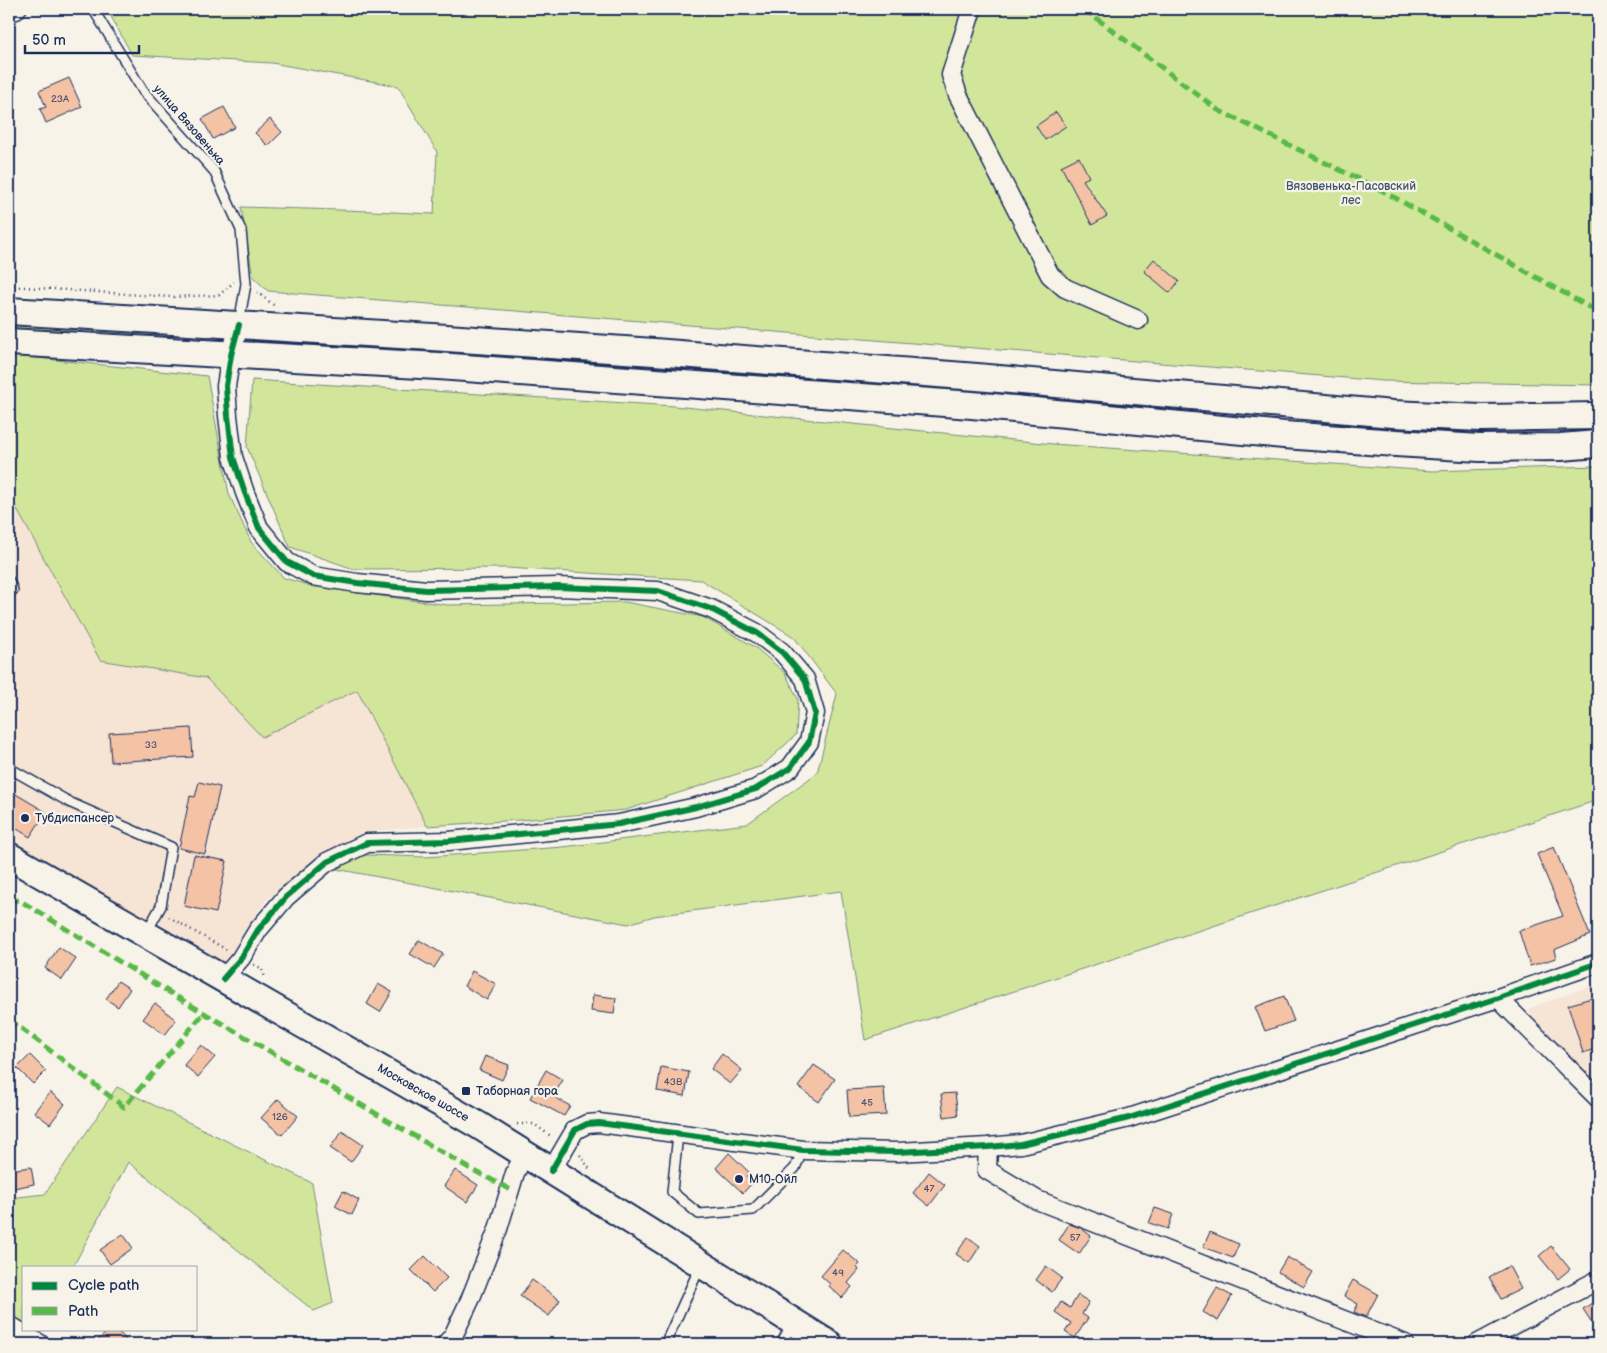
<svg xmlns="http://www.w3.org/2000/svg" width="1607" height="1353" viewBox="0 0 1607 1353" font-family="'Balsamiq Sans',sans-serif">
  <rect width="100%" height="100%" fill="#f7f3e8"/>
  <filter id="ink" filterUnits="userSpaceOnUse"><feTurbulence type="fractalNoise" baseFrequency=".02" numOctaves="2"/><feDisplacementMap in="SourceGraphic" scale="10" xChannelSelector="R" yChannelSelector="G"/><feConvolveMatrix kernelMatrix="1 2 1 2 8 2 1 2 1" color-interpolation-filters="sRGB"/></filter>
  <g filter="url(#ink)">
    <g fill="#f6e4d4">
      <polygon points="9,495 100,660 206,678 262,737 357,690 427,826 363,832 324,855 265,901 224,964 9,842"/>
      <polygon points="1598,983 1598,1095 1528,1009"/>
    </g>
    <g fill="#d2e69b" stroke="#768a7c">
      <polygon points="107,9 1598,9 1598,385 1383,381 268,291 253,277 241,207 372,211 434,214 437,152 398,86 272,63 132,55"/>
      <polygon points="9,319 84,325 77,336 9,331"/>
      <polygon points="98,326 170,331 172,337 169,341 90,336"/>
      <polygon points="9,355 207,376 229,494 251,542 284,578 315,587 448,605 625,602 703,617 755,647 785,673 798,699 796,735 762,766 626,810 520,820 427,826 357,690 262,737 206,678 100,660 9,495"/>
      <polygon points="252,380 674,406 1053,444 1432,471 1598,466 1598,800 865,1040 841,891 654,916 628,924 331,868 365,855 426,857 563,847 747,824 817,773 837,694 794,637 701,580 507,568 354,569 290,547 247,447"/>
      <polygon points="117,1087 312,1183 333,1303 314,1311 128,1162 73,1267 24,1267 24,1329 41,1329 33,1344 9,1333 9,1198 45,1194"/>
    </g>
    <g fill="#f4c2a5" stroke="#1b2f5e">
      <polygon points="69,78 82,107 46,123 40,109 46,107 39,91"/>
      <polygon points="224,107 235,127 213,139 202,119"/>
      <polygon points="1056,112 1066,126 1045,140 1036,126"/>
      <polygon points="270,119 282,132 268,146 255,133"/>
      <polygon points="1079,157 1089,177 1083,180 1107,216 1092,225 1061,166"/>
      <polygon points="1154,259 1179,281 1170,293 1144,271"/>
      <polygon points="191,728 193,757 111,762 109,733"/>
      <polygon points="199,782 220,787 205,854 179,848 190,796 195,797"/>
      <polygon points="9,790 46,812 30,837 9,824"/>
      <polygon points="1554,847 1590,935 1554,950 1556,958 1530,966 1519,931 1563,916 1537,854"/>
      <polygon points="194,855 227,861 216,913 184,906"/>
      <polygon points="419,940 443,954 434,968 410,954"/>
      <polygon points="59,947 76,959 62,980 45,968"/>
      <polygon points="472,971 496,984 487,1000 464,986"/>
      <polygon points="118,981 130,989 118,1007 106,999"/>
      <polygon points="378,984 392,992 380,1012 367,1004"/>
      <polygon points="593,995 616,998 614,1014 591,1011"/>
      <polygon points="1284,996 1294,1021 1265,1031 1255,1007"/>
      <polygon points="1598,996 1598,1048 1583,1053 1568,1005"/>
      <polygon points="155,1003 176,1020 165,1035 143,1019"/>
      <polygon points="201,1045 215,1057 198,1077 184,1065"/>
      <polygon points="722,1054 742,1070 730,1084 711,1069"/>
      <polygon points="30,1055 46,1071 33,1084 17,1068"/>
      <polygon points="485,1056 509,1065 502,1080 479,1070"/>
      <polygon points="814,1065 835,1079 819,1102 798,1087"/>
      <polygon points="661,1067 689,1072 685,1096 657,1091"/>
      <polygon points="546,1070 563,1080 553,1096 570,1106 564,1116 530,1098"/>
      <polygon points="884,1088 886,1115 849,1117 847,1090"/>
      <polygon points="50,1092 65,1104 50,1124 34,1112"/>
      <polygon points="955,1093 958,1115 944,1117 941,1094"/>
      <polygon points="278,1099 298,1116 282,1135 261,1118"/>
      <polygon points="342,1131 363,1145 351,1162 330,1148"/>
      <polygon points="729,1153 750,1173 746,1176 753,1182 743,1193 716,1168"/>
      <polygon points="31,1167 34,1184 9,1189 9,1170"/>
      <polygon points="455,1170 478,1185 467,1202 444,1186"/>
      <polygon points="929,1172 945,1185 929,1206 913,1193"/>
      <polygon points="343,1191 359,1200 352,1215 335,1206"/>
      <polygon points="1155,1208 1173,1214 1168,1229 1149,1223"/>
      <polygon points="1069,1224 1081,1228 1091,1236 1079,1254 1059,1240"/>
      <polygon points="1210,1232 1239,1244 1233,1258 1203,1247"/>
      <polygon points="123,1234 133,1248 110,1264 100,1250"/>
      <polygon points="968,1237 980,1246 969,1263 956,1254"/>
      <polygon points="1551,1246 1570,1269 1558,1279 1539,1256"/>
      <polygon points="843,1250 860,1264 857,1267 859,1270 848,1283 852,1287 842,1298 829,1286 830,1284 821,1276"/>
      <polygon points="425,1256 447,1278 433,1292 411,1270"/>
      <polygon points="1287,1257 1313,1272 1304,1287 1278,1272"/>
      <polygon points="1046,1266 1062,1278 1052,1292 1036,1280"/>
      <polygon points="1509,1266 1521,1289 1501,1299 1489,1277"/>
      <polygon points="532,1280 560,1300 549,1316 520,1296"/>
      <polygon points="1353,1280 1378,1294 1366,1317 1354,1312 1358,1304 1344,1296"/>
      <polygon points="1217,1288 1232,1296 1218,1321 1203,1312"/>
      <polygon points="1078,1295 1089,1302 1082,1314 1088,1318 1075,1338 1065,1332 1071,1323 1055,1312 1061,1302 1070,1308"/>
      <polygon points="1598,1299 1598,1332 1583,1309"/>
      <polygon points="110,1329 116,1329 130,1344 94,1344"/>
    </g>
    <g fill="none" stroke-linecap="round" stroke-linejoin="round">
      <g stroke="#1b2f5e" stroke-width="12">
        <g id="lane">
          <polyline points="93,9 143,91 214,171 241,230 246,284 239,323"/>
          <polyline points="9,17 18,14 22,9"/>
          <polyline points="9,581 13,590"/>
          <polyline points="9,768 71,803 171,847 161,906 146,933"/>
          <polyline points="678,1134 672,1192 699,1214 753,1210 795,1168 803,1150"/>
          <polyline points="665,1344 700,1267"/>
          <polyline points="781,1344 792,1324"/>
        </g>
      </g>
      <g stroke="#1b2f5e" stroke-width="21">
        <g id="street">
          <polyline points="972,9 951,75 958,95 1050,275 1065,288 1138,320"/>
          <polyline points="223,979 241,958 258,930 286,897 327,862 367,843 449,841 619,824 696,807 756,789 790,768 809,742 815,713 805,679 782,652 757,633 711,609 658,591 558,587 426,590 357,583 313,576 287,562 259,528 245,493 233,457 228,416 226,386 231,355 239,325"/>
          <polyline points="1498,998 1598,1098"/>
          <polyline points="988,1147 987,1170 1037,1200 1405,1344"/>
          <polyline points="551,1171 575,1130 587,1124 599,1123 803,1150 898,1152 988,1147 1021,1144 1129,1118 1498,998 1598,963"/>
          <polyline points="9,1325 40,1344"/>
          <polyline points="446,1344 453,1336 470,1300 498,1229 515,1173 524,1155"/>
          <polyline points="1477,1344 1598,1280"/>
        </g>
      </g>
      <g stroke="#1b2f5e" stroke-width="30">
        <g id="primary">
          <polyline points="9,311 432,337 654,352 977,377 1393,414 1481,418 1598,416"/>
          <polyline points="9,342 438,366 972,405 1284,435 1396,443 1480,448 1561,447 1598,444"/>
          <polyline points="9,856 478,1125 829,1344"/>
        </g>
      </g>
      <g stroke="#1b2f5e" stroke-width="2.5" stroke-dasharray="1 4" stroke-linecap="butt">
        <polyline points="9,286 171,297 219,295 234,282"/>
        <polyline points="257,292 276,307"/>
        <polyline points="169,917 227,950"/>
        <polyline points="254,965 261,968 266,979"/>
        <polyline points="517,1124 534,1124 552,1137"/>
        <polyline points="580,1155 591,1171"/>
      </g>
      <use href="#lane" stroke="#f7f3e8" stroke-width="9"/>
      <use href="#street" stroke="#f7f3e8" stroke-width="18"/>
      <use href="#primary" stroke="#f7f3e8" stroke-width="26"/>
      <g stroke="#58b947" stroke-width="5" stroke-dasharray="10 5" stroke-linecap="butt">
        <polyline points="1084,9 1218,110 1383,191 1598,312"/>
        <polyline points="9,901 19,900 182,1000 469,1168 511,1190"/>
        <polyline points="9,1019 124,1107 204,1013"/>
      </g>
      <g stroke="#f7f3e8" stroke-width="9">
        <g id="cycleway">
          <polyline points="223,979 241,958 258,930 286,897 327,862 367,843 449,841 619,824 696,807 756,789 790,768 809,742 815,713 805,679 782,652 757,633 711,609 658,591 558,587 426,590 357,583 313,576 287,562 259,528 245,493 233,457 228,416 226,386 231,355 239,325"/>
          <polyline points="551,1171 575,1130 587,1124 599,1123 803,1150 898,1152 988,1147 1021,1144 1129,1118 1498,998 1598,963"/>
        </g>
      </g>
      <use href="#cycleway" stroke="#00873e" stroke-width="6"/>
    </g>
  </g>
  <g fill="#1b2f5e" stroke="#f7f3e8" stroke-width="2">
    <circle cx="25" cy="818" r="5"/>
    <rect x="461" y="1086" width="10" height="10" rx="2.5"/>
    <circle cx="739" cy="1179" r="5"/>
  </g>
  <g text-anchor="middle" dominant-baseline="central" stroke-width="4.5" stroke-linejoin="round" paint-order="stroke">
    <g font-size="10" fill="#515470">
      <text x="60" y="99">23А</text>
      <text x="151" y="745">33</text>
      <text x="673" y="1082">43В</text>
      <text x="867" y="1103">45</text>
      <text x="280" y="1117">126</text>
      <text x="929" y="1189">47</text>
      <text x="1075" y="1238">57</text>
      <text x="838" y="1273">49</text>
    </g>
    <g font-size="12" fill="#1b2f5e" stroke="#f7f3e8">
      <text transform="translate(189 125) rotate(49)">улица Вязовенька</text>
      <text transform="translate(423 1093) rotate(30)">Московское шоссе</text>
    </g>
    <g font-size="12" fill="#40546a" stroke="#f7f3e8">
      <text x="1351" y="186">Вязовенька-Пасовский<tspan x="1351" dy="14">лес</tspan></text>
    </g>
    <g font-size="12" fill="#1b2f5e" stroke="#f7f3e8" text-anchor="start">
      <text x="35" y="818">Тубдиспансер</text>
      <text x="476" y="1091">Таборная гора</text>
      <text x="749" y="1179">М10-Ойл</text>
    </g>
  </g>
  <rect width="1607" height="1353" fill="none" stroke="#f7f3e8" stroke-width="30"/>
  <rect x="15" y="15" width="1577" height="1323" fill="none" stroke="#1b2f5e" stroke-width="2" filter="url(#ink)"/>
  <rect x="22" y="1266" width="175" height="65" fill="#f7f3e8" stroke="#9fa5b1"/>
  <rect x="32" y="1282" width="25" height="8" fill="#00873e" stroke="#9fa5b1"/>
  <text x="68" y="1290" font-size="15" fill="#1b2f5e">Cycle path</text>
  <rect x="32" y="1307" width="25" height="8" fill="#58b947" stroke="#9fa5b1"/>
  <text x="68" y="1316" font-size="15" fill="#1b2f5e">Path</text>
  <path d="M25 45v8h114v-8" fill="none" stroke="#1b2f5e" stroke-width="2.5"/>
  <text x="32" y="45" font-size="15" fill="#1b2f5e" stroke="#f7f3e8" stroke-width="4" paint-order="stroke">50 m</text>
</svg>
